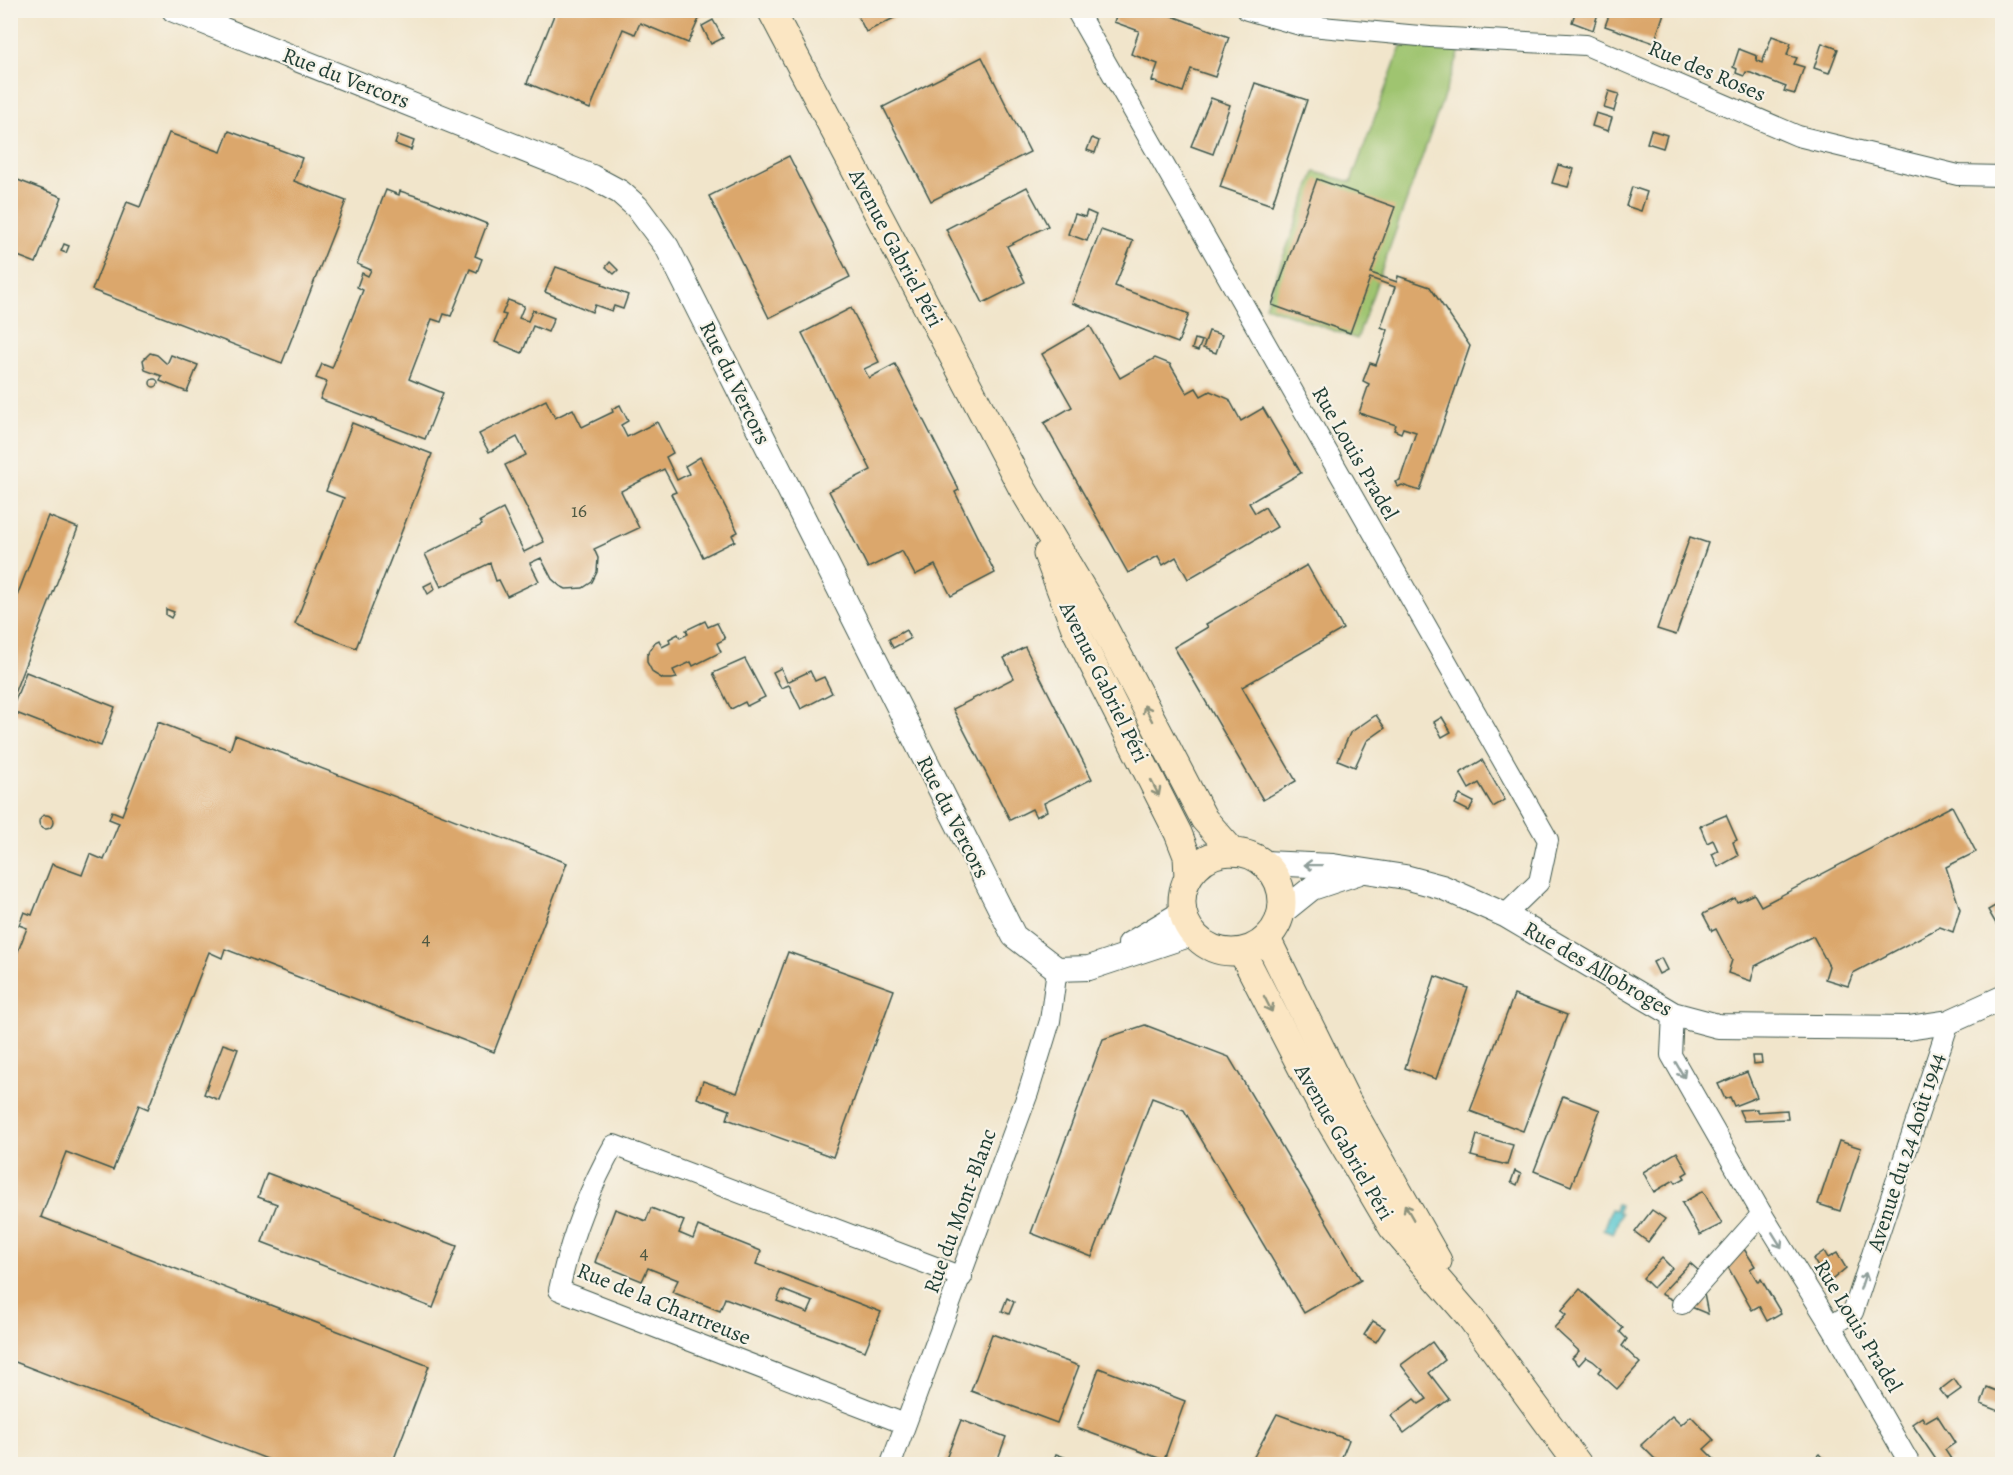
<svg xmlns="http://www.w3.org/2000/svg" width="2013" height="1475" viewBox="0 0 2013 1475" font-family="Alegreya,serif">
  <rect width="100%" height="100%" fill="#f7f3e8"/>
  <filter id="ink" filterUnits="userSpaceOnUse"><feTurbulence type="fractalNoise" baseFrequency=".0167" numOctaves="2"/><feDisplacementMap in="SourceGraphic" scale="12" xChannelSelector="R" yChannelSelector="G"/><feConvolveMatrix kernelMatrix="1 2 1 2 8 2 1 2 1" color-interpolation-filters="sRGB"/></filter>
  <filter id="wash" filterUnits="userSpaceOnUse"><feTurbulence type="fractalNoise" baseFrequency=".008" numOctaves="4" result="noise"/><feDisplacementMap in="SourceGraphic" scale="24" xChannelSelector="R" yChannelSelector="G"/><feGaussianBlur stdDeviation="1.35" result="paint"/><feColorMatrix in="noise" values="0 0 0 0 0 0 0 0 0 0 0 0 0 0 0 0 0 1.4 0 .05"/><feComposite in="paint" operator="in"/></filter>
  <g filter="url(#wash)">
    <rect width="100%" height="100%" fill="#f1e5cb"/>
    <polygon fill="#9fc46f" stroke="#5f8052" stroke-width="1.5" points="1401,46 1460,51 1357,339 1265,306 1315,172 1351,182"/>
    <polygon fill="#5bc8d0" stroke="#3d8282" stroke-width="1.5" points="1617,1204 1620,1205 1618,1212 1621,1213 1613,1234 1603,1230 1611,1209 1615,1210"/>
    <g id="blocks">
      <g fill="#dba76c" fill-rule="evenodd">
        <polygon points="556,10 703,10 688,43 640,23 635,34 623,29 590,109 527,83"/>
        <polygon points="855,10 910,10 866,32"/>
        <polygon points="1118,10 1156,10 1229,37 1215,77 1191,69 1183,92 1152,81 1158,64 1131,54 1139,31 1114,22"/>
        <polygon points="1576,10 1599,10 1593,30 1572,22"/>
        <polygon points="1611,10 1665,10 1654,43 1605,26"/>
        <polygon points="713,20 723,38 711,44 702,26"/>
        <polygon points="1772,36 1791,43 1787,55 1797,58 1794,64 1804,67 1795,94 1784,91 1786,87 1751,73 1746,72 1744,76 1736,73 1737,69 1733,67 1739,49 1757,56 1756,60 1762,63"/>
        <polygon points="1822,43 1838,49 1829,73 1814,68"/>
        <polygon points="982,57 1030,152 931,201 883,107"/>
        <polygon points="1255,83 1307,100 1272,205 1220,187"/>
        <polygon points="1609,91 1619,94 1614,111 1604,108"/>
        <polygon points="1211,98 1230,105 1213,154 1191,146"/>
        <polygon points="1596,113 1612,118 1608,131 1592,126"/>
        <polygon points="1651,130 1667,135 1663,148 1647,143"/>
        <polygon points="229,131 302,158 294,181 346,201 282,363 92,290 127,202 140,207 169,133 221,152"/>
        <polygon points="398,135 414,141 411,150 395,144"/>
        <polygon points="1092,138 1099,141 1095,153 1087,150"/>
        <polygon points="789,156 850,277 769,318 709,196"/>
        <polygon points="1558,165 1574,169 1568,187 1552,183"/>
        <polygon points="10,177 62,197 36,263 10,253"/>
        <polygon points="1317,179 1395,207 1371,273 1397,282 1398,276 1430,287 1470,346 1420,491 1402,485 1398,487 1395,482 1400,480 1416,432 1403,428 1401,433 1394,430 1396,425 1359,413 1369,384 1363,381 1370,363 1376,365 1388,330 1381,327 1395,287 1370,278 1350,333 1272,305"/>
        <polygon points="1027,187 1048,226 1007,246 1025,282 983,303 946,229"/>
        <polygon points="1632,187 1647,192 1641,211 1626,206"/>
        <polygon points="386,190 399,195 400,191 428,200 487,224 475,256 482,259 477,272 470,269 451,316 444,314 441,322 432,319 409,379 443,393 425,439 320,399 327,382 316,378 322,364 332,368 363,290 357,287 362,273 368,276 371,270 357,264"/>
        <polygon points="1087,211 1096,215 1087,241 1068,234 1075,214 1085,217"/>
        <polygon points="1101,230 1133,241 1115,286 1189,314 1178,343 1072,303"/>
        <polygon points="64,244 69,246 66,253 61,251"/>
        <polygon points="610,262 618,270 614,274 606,267"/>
        <polygon points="556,267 603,283 602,285 628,295 623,309 614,306 612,311 595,305 592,312 545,292"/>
        <polygon points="508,300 524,306 519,318 528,321 533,310 554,318 548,332 533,326 522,353 495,342 506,315 502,314"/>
        <polygon points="851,308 879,362 864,369 869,378 895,364 959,490 955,492 995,573 951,596 935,565 915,575 902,551 868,568 829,491 871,470 802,333"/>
        <polygon points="1090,326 1120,378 1155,358 1170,364 1187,393 1196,388 1201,396 1210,391 1229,399 1241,421 1263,408 1301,473 1249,503 1255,513 1265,507 1277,527 1188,579 1176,557 1163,565 1158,556 1128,573 1044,423 1072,407 1042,354"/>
        <polygon points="1209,331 1222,335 1216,353 1203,348"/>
        <polygon points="1195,339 1202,341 1198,351 1192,349"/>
        <polygon points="150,353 157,355 167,364 171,355 198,365 187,392 160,381 162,376 145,370 143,360"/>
        <circle cx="154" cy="383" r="4"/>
        <polygon points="546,400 555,418 573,409 582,427 613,412 612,409 620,405 628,421 621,425 627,437 657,422 673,453 666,457 677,480 689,474 685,466 700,457 738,532 732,535 735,541 703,557 671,494 676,492 664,469 621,491 639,528 594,549 598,558 597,572 592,582 583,588 566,589 560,586 552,579 541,558 530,563 539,581 507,596 499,580 496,581 490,563 441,587 425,554 482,525 480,521 503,509 524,552 544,542 505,465 526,455 517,437 489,452 479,434"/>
        <polygon points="352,423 432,454 356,648 295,624 344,498 326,491"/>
        <polygon points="48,516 78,528 10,704 10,614"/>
        <polygon points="1690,537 1708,543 1676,635 1657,629"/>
        <polygon points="1307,565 1343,629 1242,687 1296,781 1263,800 1174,647 1208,627 1206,624"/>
        <polygon points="432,582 435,589 428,594 424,586"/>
        <polygon points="166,609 174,612 171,618 166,615"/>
        <polygon points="705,621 708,627 717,623 725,639 717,643 721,652 693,666 691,662 673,670 677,678 672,679 663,679 653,673 647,662 647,655 655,642 659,640 662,647 670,643 669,639 678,634 680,638 688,634 686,630"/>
        <polygon points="906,630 910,639 893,648 889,639"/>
        <polygon points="1025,647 1092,779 1044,803 1047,811 1036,817 1032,809 1010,820 953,709 1014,678 1004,658"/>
        <polygon points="745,659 765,697 747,706 745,702 731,709 713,673"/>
        <polygon points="781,668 787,682 810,671 815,681 824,677 832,693 801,709 789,685 781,688 773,672"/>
        <polygon points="26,672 115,707 101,746 11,711"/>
        <polygon points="1376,715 1385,728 1367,741 1355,767 1338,760 1350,733"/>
        <polygon points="1442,717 1451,732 1442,737 1434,722"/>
        <polygon points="158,722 230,750 235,735 567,863 494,1052 225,949 222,958 209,952 148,1109 139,1105 113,1170 66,1152 41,1217 429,1366 392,1464 280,1464 10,1360 10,965 13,964 10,961 12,958 15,959 27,928 19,925 24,912 32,915 52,864 82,875 90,854 104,860 119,823 109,819 112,811 122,815"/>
        <polygon points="1482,760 1505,800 1493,807 1479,783 1469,789 1460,773"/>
        <polygon points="1460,795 1474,802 1469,811 1455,804"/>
        <polygon points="1952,806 1976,852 1946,867 1960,909 1953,932 1940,927 1853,973 1848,986 1825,979 1829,966 1813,936 1755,966 1751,981 1728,973 1732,960 1716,929 1712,931 1703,914 1735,898 1737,902 1754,894 1761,906"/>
        <polygon points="1726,815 1737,840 1733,842 1738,856 1718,867 1712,854 1718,851 1713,840 1707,843 1700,826"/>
        <circle cx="46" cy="822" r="7"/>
        <polygon points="2002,902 2002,934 1988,910"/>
        <polygon points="788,952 894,990 833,1157 727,1119 730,1110 697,1098 703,1081 737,1093"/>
        <polygon points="1661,958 1667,970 1659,974 1653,962"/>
        <polygon points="1435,976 1468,988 1436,1079 1405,1068"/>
        <polygon points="1514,995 1567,1015 1523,1131 1470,1111"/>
        <polygon points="1145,1025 1229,1057 1361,1280 1304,1313 1184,1110 1152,1098 1092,1257 1031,1233 1103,1039"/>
        <polygon points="223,1044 238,1049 219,1100 204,1094"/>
        <polygon points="1752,1056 1761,1056 1762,1063 1753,1064"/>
        <polygon points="1747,1072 1757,1097 1734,1106 1730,1097 1725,1099 1718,1084"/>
        <polygon points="1563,1096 1600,1110 1571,1186 1534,1171"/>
        <polygon points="1757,1109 1757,1112 1787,1110 1788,1119 1744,1121 1739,1110"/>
        <polygon points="1477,1135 1513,1145 1507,1165 1471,1156"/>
        <polygon points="1839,1141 1861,1148 1840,1211 1818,1204"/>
        <polygon points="1677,1152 1688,1172 1683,1175 1685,1178 1676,1183 1674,1180 1654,1192 1643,1172"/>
        <polygon points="1515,1171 1521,1174 1517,1185 1511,1182"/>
        <polygon points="267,1173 457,1246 433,1308 262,1242 277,1204 258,1197"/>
        <polygon points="1703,1191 1722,1224 1700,1235 1682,1203"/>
        <path d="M 651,1208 L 684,1221 L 679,1233 L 693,1239 L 698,1226 L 761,1251 L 756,1264 L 881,1312 L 865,1351 L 725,1298 L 720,1311 L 672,1292 L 678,1280 L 648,1268 L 642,1281 L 595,1262 L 615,1209 L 646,1221 ZM 782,1290 L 813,1302 L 808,1313 L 777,1301 Z"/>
        <polygon points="1652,1210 1665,1219 1648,1242 1635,1232"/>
        <polygon points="1744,1249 1755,1266 1750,1269 1758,1282 1761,1279 1781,1313 1767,1321 1759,1306 1752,1310 1728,1267"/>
        <polygon points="1824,1251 1828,1258 1837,1253 1846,1268 1828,1283 1813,1259"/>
        <polygon points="1662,1258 1672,1268 1653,1288 1643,1278"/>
        <polygon points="1690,1263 1699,1271 1686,1286 1673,1300 1661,1294"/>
        <polygon points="1580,1289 1623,1328 1620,1332 1627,1339 1622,1346 1640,1363 1617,1389 1598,1372 1601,1368 1593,1361 1586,1357 1579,1365 1572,1358 1579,1351 1554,1328 1566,1315 1561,1311"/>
        <polygon points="1704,1294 1708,1314 1691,1307"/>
        <polygon points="1007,1298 1014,1302 1009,1314 1002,1311"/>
        <polygon points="1373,1321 1385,1328 1376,1342 1364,1335"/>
        <polygon points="992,1334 1079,1366 1057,1423 971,1391"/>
        <polygon points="1432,1342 1445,1360 1429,1373 1449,1399 1404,1433 1391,1416 1414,1399 1419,1404 1427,1399 1401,1365"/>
        <polygon points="1099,1368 1185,1401 1164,1460 1077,1428"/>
        <polygon points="1954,1379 1961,1389 1947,1399 1940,1390"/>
        <polygon points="1987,1387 2002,1393 2002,1412 1981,1404"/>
        <polygon points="1277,1414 1349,1440 1339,1464 1250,1464"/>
        <polygon points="1937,1415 1955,1443 1945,1450 1951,1459 1939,1464 1912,1424 1922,1417 1925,1422"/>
        <polygon points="1672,1416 1681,1425 1691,1416 1714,1440 1704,1449 1719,1464 1660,1464 1641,1445"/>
        <polygon points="961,1420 1006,1437 996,1464 944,1464"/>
        <polygon points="1056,1454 1083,1464 1052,1464"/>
        <polygon points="1819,1454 1828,1464 1808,1464 1811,1461"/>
      </g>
    </g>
  </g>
  <g filter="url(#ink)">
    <use href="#blocks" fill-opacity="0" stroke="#3e564b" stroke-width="1.5"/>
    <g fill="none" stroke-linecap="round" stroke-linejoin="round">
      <g stroke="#3e564b" stroke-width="22">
        <g id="minor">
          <polyline points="1076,10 1548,840 1539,882 1505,915"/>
          <polyline points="1247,10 1300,25 1430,37 1586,45 1798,136 1958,175 2002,176"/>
          <polyline points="1673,1014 1671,1055 1762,1214 1831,1326 1910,1464"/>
          <polyline points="1682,1304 1762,1214"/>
          <polyline points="1831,1326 1853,1312 1949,1022"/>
          <path d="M 905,1424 L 559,1290 C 570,1240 589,1189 614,1145 L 962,1277"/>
          <polyline points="891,1464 1028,1093 1050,1021 1057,969"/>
        </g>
      </g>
      <g stroke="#3e564b" stroke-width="26">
        <g id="tertiary">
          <polyline points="174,10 592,177 620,192 637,207 667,247 1014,936 1057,969 1089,968 1192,934"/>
          <polyline points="1264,863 1333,866 1405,877 1442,887 1505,915 1673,1014 1718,1026 1908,1028 1949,1022 2002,998"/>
          <polyline points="1281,913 1312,888 1360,872"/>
          <polyline points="1130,944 1182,913"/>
        </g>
      </g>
      <g stroke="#3e564b" stroke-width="29">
        <g id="secondary">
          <polyline points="771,10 1021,486 1097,614 1204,819 1233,852"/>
          <polyline points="1047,554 1076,631 1178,833 1187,856 1188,877"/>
          <circle cx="1232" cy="902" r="50"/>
          <polyline points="1267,939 1346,1099 1438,1261"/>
          <polyline points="1242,952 1326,1115 1392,1227 1470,1317 1578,1464"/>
        </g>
      </g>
      <use href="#minor" stroke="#fff" stroke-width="20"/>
      <use href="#tertiary" stroke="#fff" stroke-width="24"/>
      <use href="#secondary" stroke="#fbe6c3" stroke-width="27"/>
    </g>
    <defs><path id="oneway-shaft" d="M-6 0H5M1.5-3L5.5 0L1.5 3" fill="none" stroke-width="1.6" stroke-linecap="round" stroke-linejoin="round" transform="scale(1.5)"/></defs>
    <g stroke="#8d927c">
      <use href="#oneway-shaft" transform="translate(1148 713) rotate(-117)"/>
      <use href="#oneway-shaft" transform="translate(1155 788) rotate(63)"/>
      <use href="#oneway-shaft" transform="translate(1268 1004) rotate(63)"/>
      <use href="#oneway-shaft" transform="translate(1409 1212) rotate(-120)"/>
    </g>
    <g stroke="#8f9e9a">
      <use href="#oneway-shaft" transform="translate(1313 865) rotate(-179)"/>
      <use href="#oneway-shaft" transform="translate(1680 1070) rotate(60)"/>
      <use href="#oneway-shaft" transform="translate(1777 1240) rotate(58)"/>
      <use href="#oneway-shaft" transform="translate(1863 1281) rotate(-72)"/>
    </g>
  </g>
  <g text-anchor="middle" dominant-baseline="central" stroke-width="4.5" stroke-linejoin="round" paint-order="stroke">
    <g font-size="20" fill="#4e5842">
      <text x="579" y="510">16</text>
      <text x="426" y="938">4</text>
      <text x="644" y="1252">4</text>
    </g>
    <g font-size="22" fill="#1f3d34" stroke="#f7f3e8">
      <text transform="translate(1707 71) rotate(23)">Rue des Roses</text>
      <text transform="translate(346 78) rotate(21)">Rue du Vercors</text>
      <text transform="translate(896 248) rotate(62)">Avenue Gabriel Péri</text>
      <text transform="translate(735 383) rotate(64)">Rue du Vercors</text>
      <text transform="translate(1355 453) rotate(60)">Rue Louis Pradel</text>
      <text transform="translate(1104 682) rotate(64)">Avenue Gabriel Péri</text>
      <text transform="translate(953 817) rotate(63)">Rue du Vercors</text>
      <text transform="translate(1598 969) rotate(30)">Rue des Allobroges</text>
      <text transform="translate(1344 1142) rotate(60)">Avenue Gabriel Péri</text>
      <text transform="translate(1906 1152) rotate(-72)">Avenue du 24 Août 1944</text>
      <text transform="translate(960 1211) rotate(-70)">Rue du Mont-Blanc</text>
      <text transform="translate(664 1304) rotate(22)">Rue de la Chartreuse</text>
      <text transform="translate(1858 1326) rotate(59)">Rue Louis Pradel</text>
    </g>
  </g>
  <rect width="2013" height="1475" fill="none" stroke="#f7f3e8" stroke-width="36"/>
</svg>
